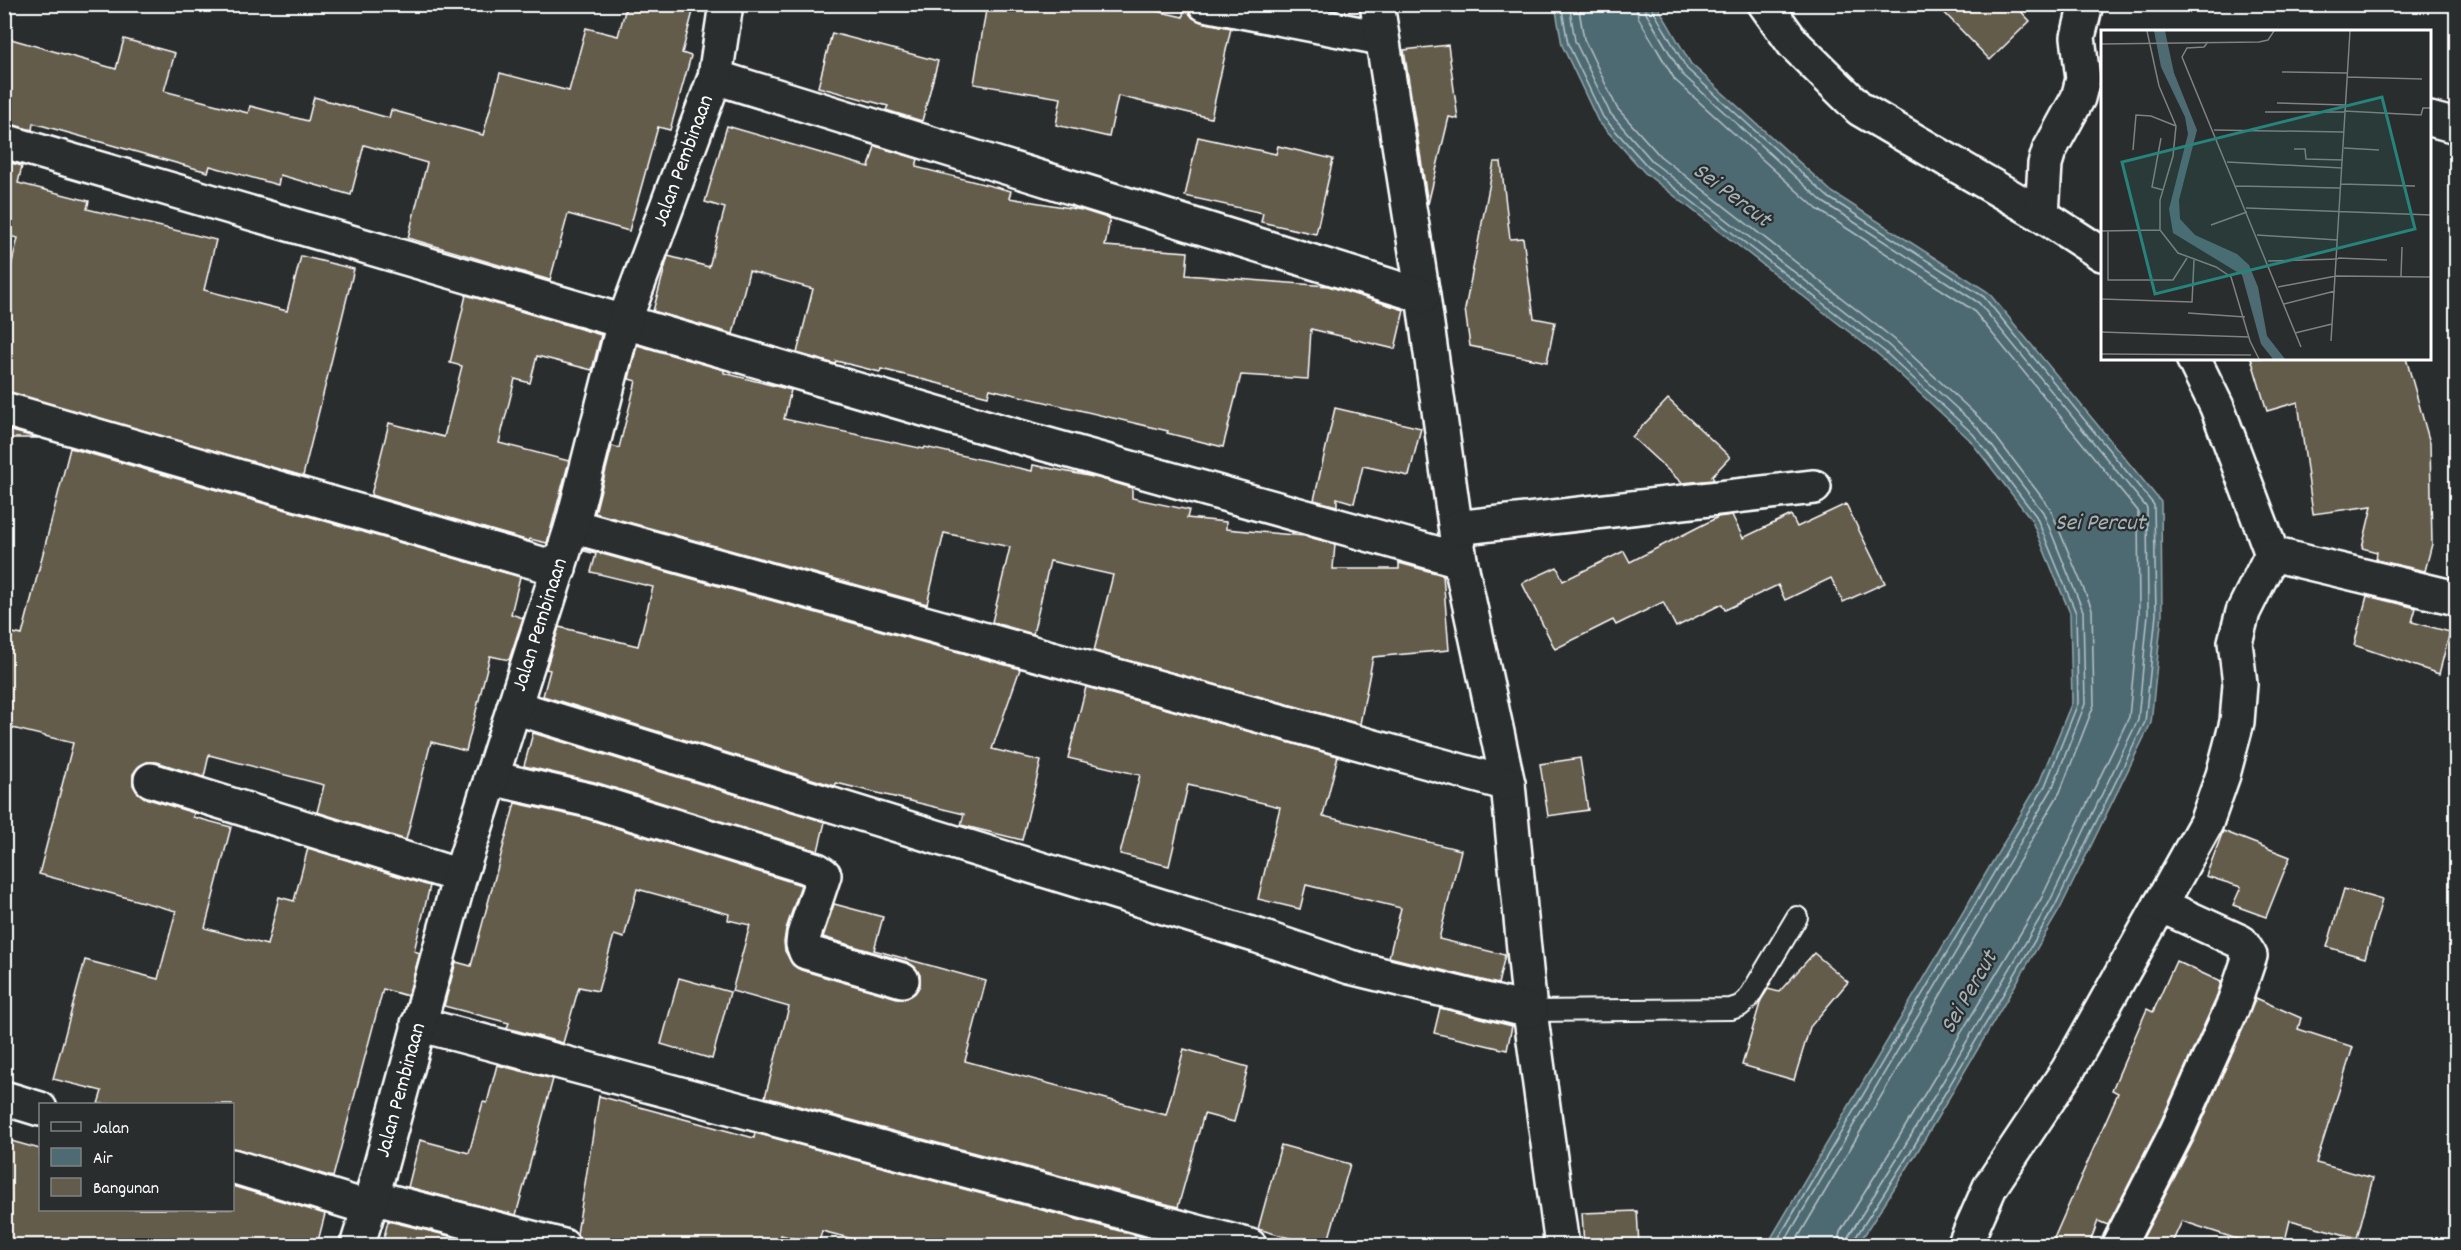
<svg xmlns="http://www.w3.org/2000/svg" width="2461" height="1250" viewBox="0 0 2461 1250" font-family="Dekko,sans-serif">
  <rect width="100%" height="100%" fill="#2a2d2e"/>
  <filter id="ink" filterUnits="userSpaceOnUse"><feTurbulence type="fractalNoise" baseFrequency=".0167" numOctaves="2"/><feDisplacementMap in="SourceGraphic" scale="12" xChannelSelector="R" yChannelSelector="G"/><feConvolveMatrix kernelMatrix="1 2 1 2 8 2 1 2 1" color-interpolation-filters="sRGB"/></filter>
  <g filter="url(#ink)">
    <polygon fill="#4e6a72" stroke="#95a6aa" stroke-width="1.5" points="1555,5 1657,5 1691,64 1832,192 1988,292 2161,502 2162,614 2151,723 2060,909 1916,1154 1858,1245 1767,1245 2039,783 2072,702 2070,613 2031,519 1969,439 1880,356 1645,173 1598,121 1562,45"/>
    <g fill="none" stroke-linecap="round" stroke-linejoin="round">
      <g stroke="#b8c3c7" stroke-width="1.5">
        <polyline points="1561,4 1568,44 1603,117 1649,168 1884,351 1973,434 2036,516 2076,613 2078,703 2045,786 1774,1246"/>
        <polyline points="1569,4 1575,41 1610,113 1654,163 1888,345 1979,429 2043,512 2083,611 2085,704 2052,789 1782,1246"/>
        <polyline points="1578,4 1584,39 1617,108 1660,156 1894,339 1986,424 2050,508 2092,609 2094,705 2060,792 1793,1246"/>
        <polyline points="1636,4 1638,17 1675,80 1817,209 1973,310 2138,511 2139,614 2129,717 2041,899 1896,1142 1840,1232 1837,1246"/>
        <polyline points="1645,4 1646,13 1682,74 1823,202 1979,303 2147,508 2148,614 2138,720 2049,903 1904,1147 1848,1237 1846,1246"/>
        <polyline points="1652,4 1653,10 1687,69 1828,197 1984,297 2154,505 2156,614 2145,722 2055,906 1911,1151 1854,1240 1853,1246"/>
      </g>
    </g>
    <g fill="#635b4b" stroke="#fff" stroke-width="1.5">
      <polygon points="627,4 695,4 682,53 691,56 670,130 658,127 629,231 568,214 550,280 408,238 427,163 364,145 351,195 280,175 278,185 210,166 208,172 33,123 32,130 4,123 4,37 116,69 124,39 175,53 164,91 248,113 250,106 308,121 314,97 389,118 391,110 483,135 500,73 569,91 586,28 618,36"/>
      <polygon points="987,4 1126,4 1183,17 1184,4 1187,4 1188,11 1193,18 1201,22 1231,28 1211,118 1118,96 1109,137 1056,125 1061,98 974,84"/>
      <polygon points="1936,4 2014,4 2030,21 1990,60"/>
      <polygon points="832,33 938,61 922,121 886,110 888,106 818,87"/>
      <polygon points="1448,45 1458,119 1449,117 1428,204 1404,50"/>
      <polygon points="727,126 869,167 875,146 918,159 916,167 1011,191 1009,198 1082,210 1110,219 1105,246 1188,252 1186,275 1328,286 1404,310 1395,349 1311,329 1308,379 1241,375 1223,447 1167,433 1168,431 990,389 988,396 881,369 880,372 836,361 835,364 797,353 813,289 749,271 733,334 653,311 668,256 709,267 725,208 705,202"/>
      <polygon points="1198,137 1276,154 1278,146 1333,159 1316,234 1261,222 1263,213 1185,196"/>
      <polygon points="4,161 22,166 18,183 89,201 87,209 216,240 204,290 287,311 301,256 354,269 303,476 4,391 4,294 18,238 4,235"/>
      <polygon points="1494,162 1501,162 1510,239 1523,238 1534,318 1555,322 1547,362 1470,346 1465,309"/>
      <polygon points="466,295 601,335 592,370 537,356 530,383 515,379 499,443 569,461 547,543 530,539 529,541 371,495 389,423 444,437 462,366 450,363"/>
      <polygon points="637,345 724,370 724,373 791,390 784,419 924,449 925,447 1032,471 1033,465 1098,478 1132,488 1132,498 1189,510 1187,518 1226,522 1226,529 1305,536 1335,544 1333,569 1399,569 1399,563 1443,575 1449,650 1373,657 1360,724 1094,651 1113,575 1050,561 1033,634 992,622 1010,547 944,533 927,604 595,513 612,446 619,448 636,381 629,379"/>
      <polygon points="2251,358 2406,358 2430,443 2432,544 2425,571 2376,560 2377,552 2362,548 2372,506 2313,514 2298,402 2267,411"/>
      <polygon points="1668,399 1730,457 1712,476 1714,480 1682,483 1632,437"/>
      <polygon points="1335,408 1421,428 1409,476 1363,466 1354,503 1337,498 1337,506 1314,500"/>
      <polygon points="4,429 38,438 4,438"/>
      <polygon points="70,448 520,577 511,614 523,618 509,660 490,656 466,751 431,742 406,840 317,812 324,785 209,755 204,777 157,762 147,762 139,766 133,774 133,785 137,792 145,798 194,813 193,817 231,827 205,928 267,945 279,897 294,901 308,848 430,886 414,951 420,953 408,996 383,989 333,1177 232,1148 232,1104 98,1104 102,1091 53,1079 85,960 158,979 176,911 39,874 73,743 4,726 4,631 22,635"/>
      <polygon points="1846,504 1885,583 1843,602 1831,578 1785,600 1778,585 1725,610 1722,604 1676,627 1663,602 1616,625 1613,620 1555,649 1522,583 1557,567 1563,581 1624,551 1630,562 1718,517 1732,515 1743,538 1791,515 1797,527"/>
      <polygon points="584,549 1020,669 992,749 1041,761 1022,840 961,825 964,814 836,783 835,786 543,696 550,670 546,669 559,627 638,646 653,587 591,572 596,554 584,551"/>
      <polygon points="2367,596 2416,608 2412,622 2450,632 2439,674 2354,645"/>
      <polygon points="1086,687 1338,756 1323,816 1461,850 1439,939 1505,955 1498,984 1389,957 1401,908 1306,885 1300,909 1258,899 1280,807 1188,785 1169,866 1120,854 1140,775 1068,758"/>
      <polygon points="533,733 825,822 818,851 595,782 524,766"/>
      <polygon points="1580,758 1588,810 1548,816 1540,764"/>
      <polygon points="515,803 584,818 801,885 786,929 784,942 785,951 793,965 801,970 897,998 907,998 915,993 920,985 920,975 915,967 907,962 823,937 834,904 883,917 874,950 986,981 965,1061 1166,1115 1184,1049 1248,1067 1234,1122 1204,1114 1178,1207 765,1097 789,1007 732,991 750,925 728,920 729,914 637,889 624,938 614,935 598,991 579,987 563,1043 507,1028 509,1023 444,1006 456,962 471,966"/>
      <polygon points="2223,831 2290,857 2266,917 2233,905 2241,887 2206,876"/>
      <polygon points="2344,889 2382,900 2365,958 2327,947"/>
      <polygon points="1814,953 1848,982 1810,1027 1794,1080 1742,1065 1761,1000 1768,989 1779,992"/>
      <polygon points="2176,961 2221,982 2216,999 2160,1123 2108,1225 2098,1221 2089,1245 2051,1245 2118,1093 2112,1090 2147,1009 2153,1012"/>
      <polygon points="679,978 730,992 712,1059 661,1044"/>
      <polygon points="2256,998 2301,1018 2298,1029 2353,1047 2316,1163 2373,1178 2357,1238 2290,1220 2284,1245 2255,1245 2182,1221 2171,1245 2154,1245 2142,1240 2194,1140"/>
      <polygon points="1440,1008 1512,1026 1507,1050 1434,1033"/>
      <polygon points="497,1065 553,1079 516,1215 408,1187 420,1140 469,1153 483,1102 487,1103"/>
      <polygon points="599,1096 754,1138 755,1133 1168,1244 1167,1245 876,1245 822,1231 818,1245 781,1235 778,1245 592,1245 581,1243 577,1234"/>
      <polygon points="4,1139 40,1149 40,1209 232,1209 232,1186 325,1214 317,1245 29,1245 4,1239"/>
      <polygon points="1281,1145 1350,1164 1327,1245 1314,1245 1258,1229"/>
      <polygon points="1637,1211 1639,1245 1584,1245 1582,1213"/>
      <polygon points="388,1221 486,1245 382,1245"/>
    </g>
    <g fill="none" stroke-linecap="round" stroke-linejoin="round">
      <g stroke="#fff" stroke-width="24">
        <polyline id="service" points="1530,1011 1731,1009 1740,1006 1748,999 1797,917"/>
      </g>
      <g stroke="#fff" stroke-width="38">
        <g id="minor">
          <polyline points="1205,4 1381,38"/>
          <polyline points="1377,4 1423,296 1460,560 1508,784 1530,1011 1562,1246"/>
          <polyline points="1765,4 1793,43 1860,109 2042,215 2102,254"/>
          <polyline points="715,77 1423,296"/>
          <polyline points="2430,119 2456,126"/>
          <polyline points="4,141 1016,436 1460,560"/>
          <polyline points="2042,215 2045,164 2049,151 2078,98 2083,79 2078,37 2086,4"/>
          <polyline points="2193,358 2217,407 2272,554"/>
          <polyline points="4,409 559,569"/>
          <polyline points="572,526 1508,784"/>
          <polyline points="1456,528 1814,487"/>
          <polyline points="514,707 1258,936 1350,967 1530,1011"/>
          <polyline points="491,778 589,800 817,870 824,875 804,935 803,944 806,952 902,980"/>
          <polyline points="151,780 460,876"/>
          <polyline points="418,1024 1250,1246"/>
          <polyline points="4,1098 40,1109"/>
          <polyline points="232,1166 369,1208"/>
          <polyline points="372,1197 563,1246"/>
          <path id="s1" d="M 357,1246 L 369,1208 L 460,876 L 572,526 L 624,322 L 715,77 L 726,4"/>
          <polyline points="1964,1246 1990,1187 2068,1070 2206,823 2223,775 2237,722 2240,684 2235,642 2243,612 2272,554 2456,598"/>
          <polyline points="2118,1246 2177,1131 2233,1006 2250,956 2241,942 2160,905"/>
        </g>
      </g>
      <use href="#service" stroke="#2a2d2e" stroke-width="20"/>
      <use href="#minor" stroke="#2a2d2e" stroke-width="33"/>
    </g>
  </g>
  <g text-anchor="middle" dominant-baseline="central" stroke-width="4.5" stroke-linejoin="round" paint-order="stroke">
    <g font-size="22" fill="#fff" stroke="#2a2d2e">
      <text stroke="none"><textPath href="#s1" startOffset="1134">Jalan Pembinaan</textPath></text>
      <text stroke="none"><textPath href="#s1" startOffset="648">Jalan Pembinaan</textPath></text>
      <text stroke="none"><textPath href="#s1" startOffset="162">Jalan Pembinaan</textPath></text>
    </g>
    <g font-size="24" font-style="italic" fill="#a6b4b8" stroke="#2a2d2e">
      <text transform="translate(1731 196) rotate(37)">Sei Percut</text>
      <text x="2100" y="524">Sei Percut</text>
      <text transform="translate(1970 993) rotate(-60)">Sei Percut</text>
    </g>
  </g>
  <g transform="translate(2101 30)">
    <rect width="330" height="330" fill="#2a2d2e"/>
    <path d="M 53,1 L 64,1 L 73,43 L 96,100 L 78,170 L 79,189 L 94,205 L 136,224 L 148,235 L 157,257 L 166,306 L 184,329 L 172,329 L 160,314 L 141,245 L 72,203 L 68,179 L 87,104 L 84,87 L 60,37 Z" fill="#4e6a72"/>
    <path fill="none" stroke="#7f8182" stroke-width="1.5" d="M 107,12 L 103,17 L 86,18 L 81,27 L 200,317M 0,14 L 158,12 L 167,10 L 173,1M 181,42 L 246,43M 246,47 L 321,49M 176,73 L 244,75M 243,81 L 320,85 L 322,78 L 330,78M 164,82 L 243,82M 113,100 L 243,102M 60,108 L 51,157 L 62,160M 243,118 L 278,120M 193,119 L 204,119 L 205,129 L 242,130M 32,120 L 35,85 L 50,86 L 75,96M 126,132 L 241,138M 240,154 L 314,156M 134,156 L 240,158M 145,178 L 330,185M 110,195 L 146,182M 59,200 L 77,223 L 115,237 L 130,247 L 149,311 L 158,329M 0,201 L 59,200 L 59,170 L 72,126 L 75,96 L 58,56 L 46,1M 7,201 L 7,250 L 72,250 L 86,228M 156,205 L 237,210M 237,228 L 286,230M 167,231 L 237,229M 300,246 L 301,217M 177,257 L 235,246 L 330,247M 0,269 L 91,272 L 93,230M 183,274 L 234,261M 87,283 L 144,287M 0,302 L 148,307M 194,303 L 231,294M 230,311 L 249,1M 0,324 L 150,325"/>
    <path fill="#27847c" fill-opacity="0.15" stroke="#27847c" stroke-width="3" d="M 281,67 L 314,199 L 54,264 L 21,132 Z"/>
    <rect width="330" height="330" fill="none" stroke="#fff" stroke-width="3"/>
  </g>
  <rect width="2461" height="1250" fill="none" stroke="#2a2d2e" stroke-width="24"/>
  <rect x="12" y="12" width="2437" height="1226" fill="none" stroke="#fff" stroke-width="2" filter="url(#ink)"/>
  <rect x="39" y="1103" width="195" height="108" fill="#2a2d2e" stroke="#7f8182" stroke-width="1.5"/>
  <rect x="51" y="1122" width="30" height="9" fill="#2a2d2e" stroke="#7f8182" stroke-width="1.5"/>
  <text x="93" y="1133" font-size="18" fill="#ffffff">Jalan</text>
  <rect x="51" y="1148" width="30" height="18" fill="#4e6a72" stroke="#7f8182" stroke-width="1.5"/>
  <text x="93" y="1163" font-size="18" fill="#ffffff">Air</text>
  <rect x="51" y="1178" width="30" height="18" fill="#635b4b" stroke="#7f8182" stroke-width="1.5"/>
  <text x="93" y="1193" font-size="18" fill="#ffffff">Bangunan</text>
</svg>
